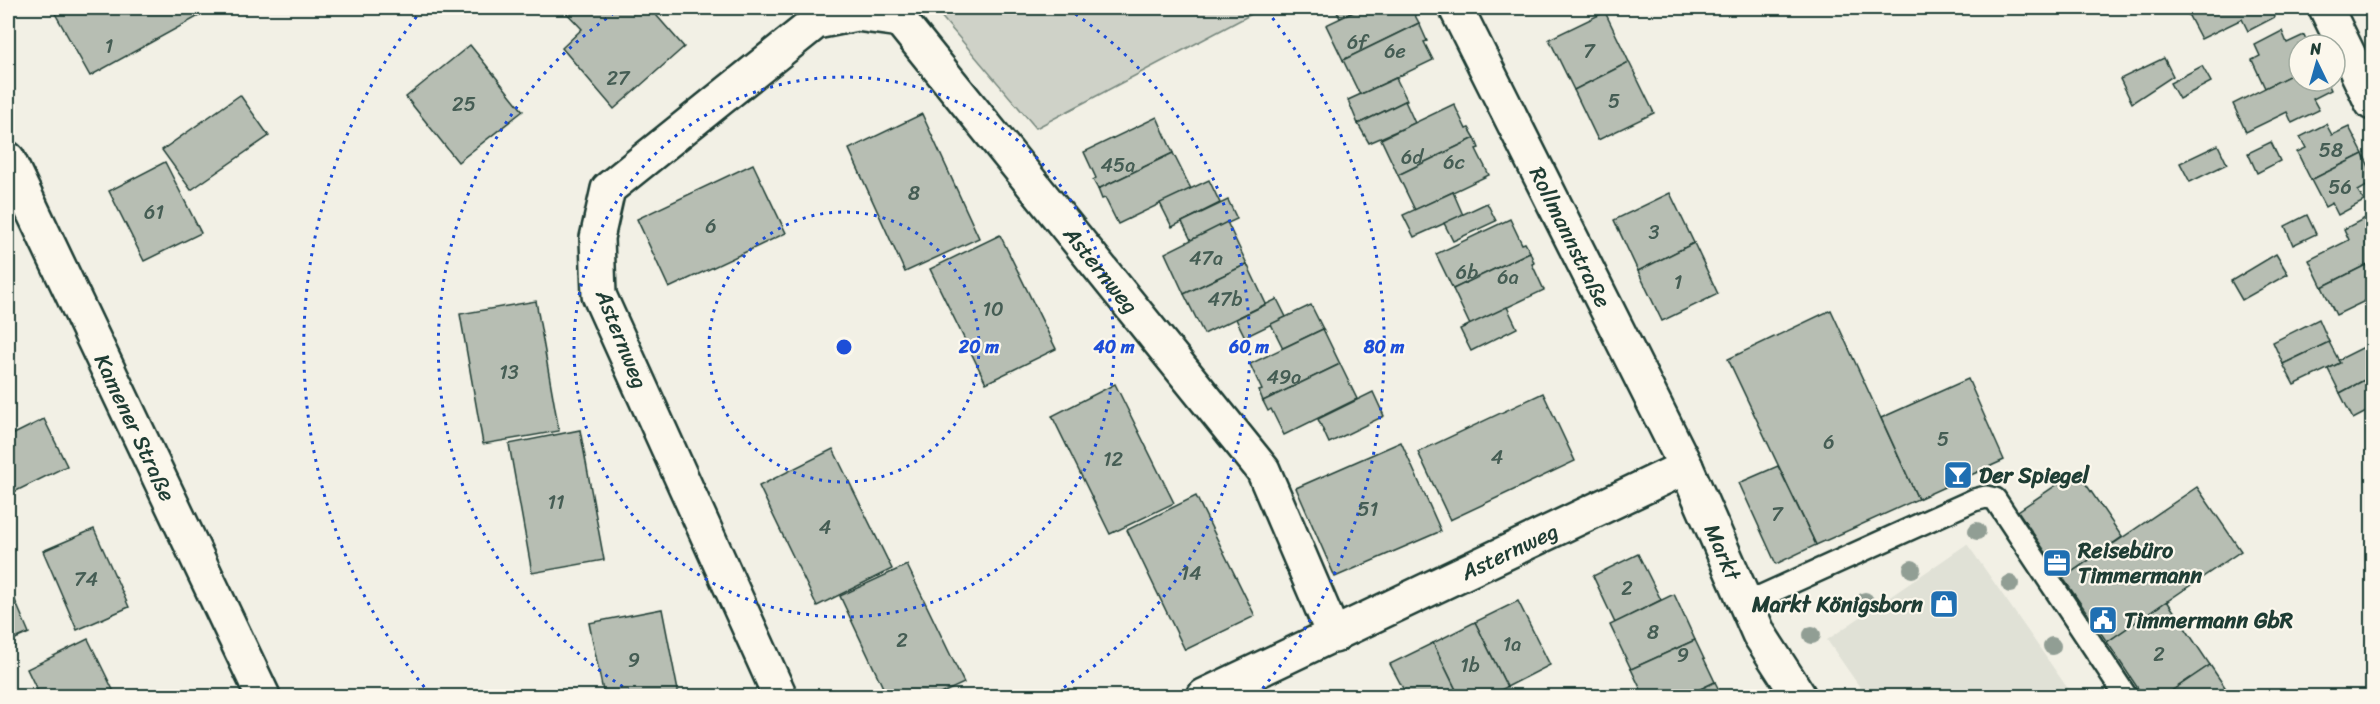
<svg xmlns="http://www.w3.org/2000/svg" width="2380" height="704" viewBox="0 0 2380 704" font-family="Sriracha,sans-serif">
  <rect width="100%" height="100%" fill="#f2f0e5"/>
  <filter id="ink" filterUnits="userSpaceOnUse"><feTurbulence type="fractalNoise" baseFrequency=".0167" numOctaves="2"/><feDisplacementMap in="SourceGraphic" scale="12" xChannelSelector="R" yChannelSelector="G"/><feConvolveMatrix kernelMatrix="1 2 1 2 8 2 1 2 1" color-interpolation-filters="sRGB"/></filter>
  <g filter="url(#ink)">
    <polygon fill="#e0e1d6" points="1967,544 1984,568 2073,696 1866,696 1827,640"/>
    <polygon fill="#cfd2c8" stroke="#77887e" stroke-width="1.5" points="934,8 1263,8 1036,128"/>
    <g fill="#b7beb3" stroke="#1f3d34" stroke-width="1.5">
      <polygon points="52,8 195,8 199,16 90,76"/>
      <polygon points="562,8 650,8 684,47 614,109 562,48 582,29"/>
      <polygon points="1335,8 1362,8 1340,18"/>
      <polygon points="1362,8 1411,8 1419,23 1343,60 1326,25"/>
      <polygon points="2201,8 2270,8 2275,17 2248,31 2242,19 2201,39 2188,14"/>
      <polygon points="1605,12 1629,62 1574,90 1549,39"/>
      <polygon points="1419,23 1427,41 1424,42 1433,60 1360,95 1343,60"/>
      <polygon points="2282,31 2287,43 2304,35 2309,45 2299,45 2299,71 2265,88 2252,60 2260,56 2255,45"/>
      <polygon points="470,45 523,111 458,162 406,97"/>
      <polygon points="2164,58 2173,76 2132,103 2120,79"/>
      <polygon points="1629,62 1654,113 1598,140 1574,90"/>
      <polygon points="2202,66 2211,82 2179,99 2170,83"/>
      <polygon points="2299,71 2299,81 2327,81 2331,90 2313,99 2319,110 2292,123 2287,112 2246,132 2233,104"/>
      <polygon points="1396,78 1407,100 1358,124 1348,100"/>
      <polygon points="240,95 269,136 191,190 162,150"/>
      <polygon points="1405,101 1415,123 1369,143 1358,124"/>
      <polygon points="1454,104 1466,129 1469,128 1475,138 1398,175 1381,139"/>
      <polygon points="922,114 979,238 905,272 849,149"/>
      <polygon points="1157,117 1173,153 1098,189 1093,180 1096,178 1084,152"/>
      <polygon points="2326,124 2332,135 2349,127 2363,154 2311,180 2297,152 2306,148 2300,137"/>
      <polygon points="1475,138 1479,148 1476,149 1489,175 1415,210 1398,175"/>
      <polygon points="2271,142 2280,161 2257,173 2248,153"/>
      <polygon points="2218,145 2227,164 2190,182 2180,163"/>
      <polygon points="1173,153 1191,189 1118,224 1105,198 1102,199 1098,189"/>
      <polygon points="2363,154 2372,173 2372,183 2358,191 2364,201 2338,215 2332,203 2325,207 2311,180"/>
      <polygon points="165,162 201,233 144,261 109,191"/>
      <polygon points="753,164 786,233 669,288 637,219"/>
      <polygon points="1209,180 1220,203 1172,227 1160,203"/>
      <polygon points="1453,192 1463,215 1414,237 1403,215"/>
      <polygon points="1670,193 1694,243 1638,271 1614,220"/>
      <polygon points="1228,200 1237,219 1191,240 1182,222"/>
      <polygon points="1487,203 1496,221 1453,241 1444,223"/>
      <polygon points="2307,215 2316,234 2293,245 2285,226"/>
      <polygon points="2371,215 2372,262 2322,287 2309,260 2349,240 2344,229"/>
      <polygon points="1510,219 1522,244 1525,243 1530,252 1453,289 1436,254"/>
      <polygon points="1227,222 1247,264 1184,294 1165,253"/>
      <polygon points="1000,235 1056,349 986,383 930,269"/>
      <polygon points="1694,243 1718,294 1662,321 1638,271"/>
      <polygon points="1530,252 1534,263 1532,264 1544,290 1470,325 1453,289"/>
      <polygon points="2276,254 2288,274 2242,300 2231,281"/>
      <polygon points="2372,262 2372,306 2369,299 2336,315 2322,287"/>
      <polygon points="1247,264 1266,304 1204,334 1184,294"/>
      <polygon points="1277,299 1286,317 1245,337 1236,319"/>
      <polygon points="536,301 559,431 483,444 460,314"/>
      <polygon points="1311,305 1323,329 1283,348 1271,324"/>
      <polygon points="1507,307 1517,328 1471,351 1460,329"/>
      <polygon points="1831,310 1918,499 1816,545 1728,359"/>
      <polygon points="2319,319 2329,342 2283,364 2273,342"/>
      <polygon points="1323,329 1340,364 1263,401 1259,391 1262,390 1250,364"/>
      <polygon points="2329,342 2340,363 2294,385 2283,364"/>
      <polygon points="2372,343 2372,376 2340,393 2328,369 2340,363 2338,360"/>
      <polygon points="1340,364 1357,399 1284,435 1271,409 1268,411 1263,401"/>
      <polygon points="2372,376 2372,409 2353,419 2340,393"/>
      <polygon points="1968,379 2004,460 1918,499 1881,418"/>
      <polygon points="1115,384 1174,503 1110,534 1052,416"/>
      <polygon points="1373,392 1384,416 1329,443 1318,419"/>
      <polygon points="1543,393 1575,461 1450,520 1418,452"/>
      <polygon points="44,419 67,466 8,495 8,437"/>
      <polygon points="580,430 604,560 532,573 509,444"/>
      <polygon points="1401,442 1441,531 1335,577 1296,488"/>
      <polygon points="833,449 892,569 817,606 759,486"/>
      <polygon points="1778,466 1816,545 1776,564 1739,483"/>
      <polygon points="2077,471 2122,537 2063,578 2018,511"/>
      <polygon points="2197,487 2241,551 2107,642 2063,578"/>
      <polygon points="1196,496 1255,616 1185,650 1127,530"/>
      <polygon points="94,529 129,607 77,630 43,551"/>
      <polygon points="1638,554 1661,600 1615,623 1593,576"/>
      <polygon points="907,565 964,683 936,696 887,696 840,596"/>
      <polygon points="8,584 29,633 8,642"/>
      <polygon points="1674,594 1695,640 1631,669 1610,625"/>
      <polygon points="1518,601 1550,665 1507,687 1475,622"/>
      <polygon points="2167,601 2210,665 2164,696 2143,696 2107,642"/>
      <polygon points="662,609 679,696 604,696 589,623"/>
      <polygon points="1475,622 1507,687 1488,696 1459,696 1433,643"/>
      <polygon points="88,639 116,696 40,696 27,669"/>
      <polygon points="1695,640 1715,682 1686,696 1644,696 1631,669"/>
      <polygon points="1433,643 1459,696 1407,696 1390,664"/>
      <polygon points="2210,665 2231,696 2164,696"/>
      <polygon points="1715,682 1722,696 1686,696"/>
    </g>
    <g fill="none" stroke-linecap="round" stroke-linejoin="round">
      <g stroke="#1f3d34" stroke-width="26">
        <polyline id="lane" points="1746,603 1974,500 1986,497 1995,499 2126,696"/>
      </g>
      <g stroke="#1f3d34" stroke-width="38">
        <g id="street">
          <path id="s1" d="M 1456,8 L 1686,467 L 1759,634 L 1799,696"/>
          <polyline points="2326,8 2372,103"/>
          <path id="s2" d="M 780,696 L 599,295 L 597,238 L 608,189 L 816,22 L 856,14 L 900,20 L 1263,470 L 1334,636"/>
          <path id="s3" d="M 1204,696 L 1686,467"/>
        </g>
      </g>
      <g stroke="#1f3d34" stroke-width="38">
        <g id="secondary">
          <path id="s4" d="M 8,159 L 263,696"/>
        </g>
      </g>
      <use href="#lane" stroke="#fbf7ec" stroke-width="21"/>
      <use href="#street" stroke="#fbf7ec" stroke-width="33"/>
      <use href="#secondary" stroke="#fbf7ec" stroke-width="33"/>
    </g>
    <g fill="#919e94">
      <circle cx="1977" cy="531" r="9"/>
      <circle cx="1912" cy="569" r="9"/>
      <circle cx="2010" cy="584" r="9"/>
      <circle cx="1865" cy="601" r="9"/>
      <circle cx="1812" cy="635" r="9"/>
      <circle cx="2052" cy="646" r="9"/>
    </g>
  </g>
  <g fill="none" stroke="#1d4ed8" stroke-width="3" stroke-dasharray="3 6">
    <circle cx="844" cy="347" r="135"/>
    <circle cx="844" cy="347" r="270"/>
    <path d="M638 696A405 405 0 0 1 620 9M1068 9A405 405 0 0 1 1050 696"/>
    <path d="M430 694A540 540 0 0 1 421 11M1267 11A540 540 0 0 1 1258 694"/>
  </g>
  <defs>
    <g id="bar-square" transform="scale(1.5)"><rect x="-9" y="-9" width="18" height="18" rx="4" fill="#1f6fb2" stroke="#fbf7ec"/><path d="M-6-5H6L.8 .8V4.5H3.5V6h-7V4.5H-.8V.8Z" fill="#fff"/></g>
    <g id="office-square" transform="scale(1.5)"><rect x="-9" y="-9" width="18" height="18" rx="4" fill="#1f6fb2" stroke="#fbf7ec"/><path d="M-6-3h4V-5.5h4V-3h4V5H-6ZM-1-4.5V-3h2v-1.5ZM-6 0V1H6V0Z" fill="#fff"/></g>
    <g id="shop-square" transform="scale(1.5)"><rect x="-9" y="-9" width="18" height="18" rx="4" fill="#1f6fb2" stroke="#fbf7ec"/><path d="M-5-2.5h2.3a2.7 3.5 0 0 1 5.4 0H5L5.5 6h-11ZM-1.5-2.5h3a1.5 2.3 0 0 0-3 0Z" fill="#fff"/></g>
    <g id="civic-square" transform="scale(1.5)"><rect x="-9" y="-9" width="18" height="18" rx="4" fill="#1f6fb2" stroke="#fbf7ec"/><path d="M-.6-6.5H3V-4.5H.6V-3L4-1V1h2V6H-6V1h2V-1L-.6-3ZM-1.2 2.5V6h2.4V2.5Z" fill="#fff"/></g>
  </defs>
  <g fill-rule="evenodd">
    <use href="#bar-square" x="1958" y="475"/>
    <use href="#office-square" x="2057" y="563"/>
    <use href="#shop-square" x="1944" y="604"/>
    <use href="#civic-square" x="2103" y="620"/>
  </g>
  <g text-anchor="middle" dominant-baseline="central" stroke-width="4.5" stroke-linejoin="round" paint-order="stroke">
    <g font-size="20" fill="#455d54">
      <text x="1357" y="42">6f</text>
      <text x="109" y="46">1</text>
      <text x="1395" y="51">6e</text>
      <text x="1589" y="51">7</text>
      <text x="618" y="78">27</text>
      <text x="1614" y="101">5</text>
      <text x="464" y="104">25</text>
      <text x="2331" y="150">58</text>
      <text x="1412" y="157">6d</text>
      <text x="1454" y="162">6c</text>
      <text x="1118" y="165">45a</text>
      <text x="2340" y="187">56</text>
      <text x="914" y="193">8</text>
      <text x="154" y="212">61</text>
      <text x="711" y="226">6</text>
      <text x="1654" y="232">3</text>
      <text x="1206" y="258">47a</text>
      <text x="1467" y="272">6b</text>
      <text x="1508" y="277">6a</text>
      <text x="1678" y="282">1</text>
      <text x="1225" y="299">47b</text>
      <text x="993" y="309">10</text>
      <text x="509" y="372">13</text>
      <text x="1284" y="377">49a</text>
      <text x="1943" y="439">5</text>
      <text x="1829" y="442">6</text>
      <text x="1497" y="457">4</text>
      <text x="1113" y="459">12</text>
      <text x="556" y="502">11</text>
      <text x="1368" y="509">51</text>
      <text x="1777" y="514">7</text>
      <text x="825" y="527">4</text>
      <text x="1191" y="573">14</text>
      <text x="86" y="579">74</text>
      <text x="1627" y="588">2</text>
      <text x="1653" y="632">8</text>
      <text x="902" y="640">2</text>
      <text x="1512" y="644">1a</text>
      <text x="2159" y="654">2</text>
      <text x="1683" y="655">9</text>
      <text x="634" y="660">9</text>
      <text x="1470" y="665">1b</text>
    </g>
    <g font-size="22" fill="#1f3d34" stroke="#fbf7ec">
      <text stroke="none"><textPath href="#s1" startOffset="256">Rollmannstraße</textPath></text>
      <text stroke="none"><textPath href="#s2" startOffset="1220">Asternweg</textPath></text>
      <text transform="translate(622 339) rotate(68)">Asternweg</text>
      <text stroke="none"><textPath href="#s4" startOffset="297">Kamener Straße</textPath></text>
      <text stroke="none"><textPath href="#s1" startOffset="606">Markt</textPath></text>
      <text stroke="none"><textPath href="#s3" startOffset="338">Asternweg</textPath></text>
    </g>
    <g font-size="22" font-weight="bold" fill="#1f3d34" stroke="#fbf7ec" text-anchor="start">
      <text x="1979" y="475">Der Spiegel</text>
      <text x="2078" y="550">Reisebüro<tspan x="2078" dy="25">Timmermann</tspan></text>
      <text x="1923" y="604" text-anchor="end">Markt Königsborn</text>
      <text x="2124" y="620">Timmermann GbR</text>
    </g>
  </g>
  <circle cx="844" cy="347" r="9" fill="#1d4ed8" stroke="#fbf7ec" stroke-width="3"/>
  <g font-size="18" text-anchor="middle" font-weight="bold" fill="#1d4ed8" stroke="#fbf7ec" stroke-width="4.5" stroke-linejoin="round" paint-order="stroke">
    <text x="979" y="353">20 m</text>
    <text x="1114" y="353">40 m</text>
    <text x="1249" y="353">60 m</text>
    <text x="1384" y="353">80 m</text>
  </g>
  <rect width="2380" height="704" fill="none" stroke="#fbf7ec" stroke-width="30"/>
  <rect x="15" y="15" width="2350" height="674" fill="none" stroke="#1f3d34" stroke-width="2" filter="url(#ink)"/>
  <g transform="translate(2317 63) rotate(355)"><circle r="28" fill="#fbf7ec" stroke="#a3ada2" stroke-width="1.5"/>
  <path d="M0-4.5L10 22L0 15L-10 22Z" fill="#1f6fb2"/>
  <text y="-9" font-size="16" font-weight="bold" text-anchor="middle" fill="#1f3d34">N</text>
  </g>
</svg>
